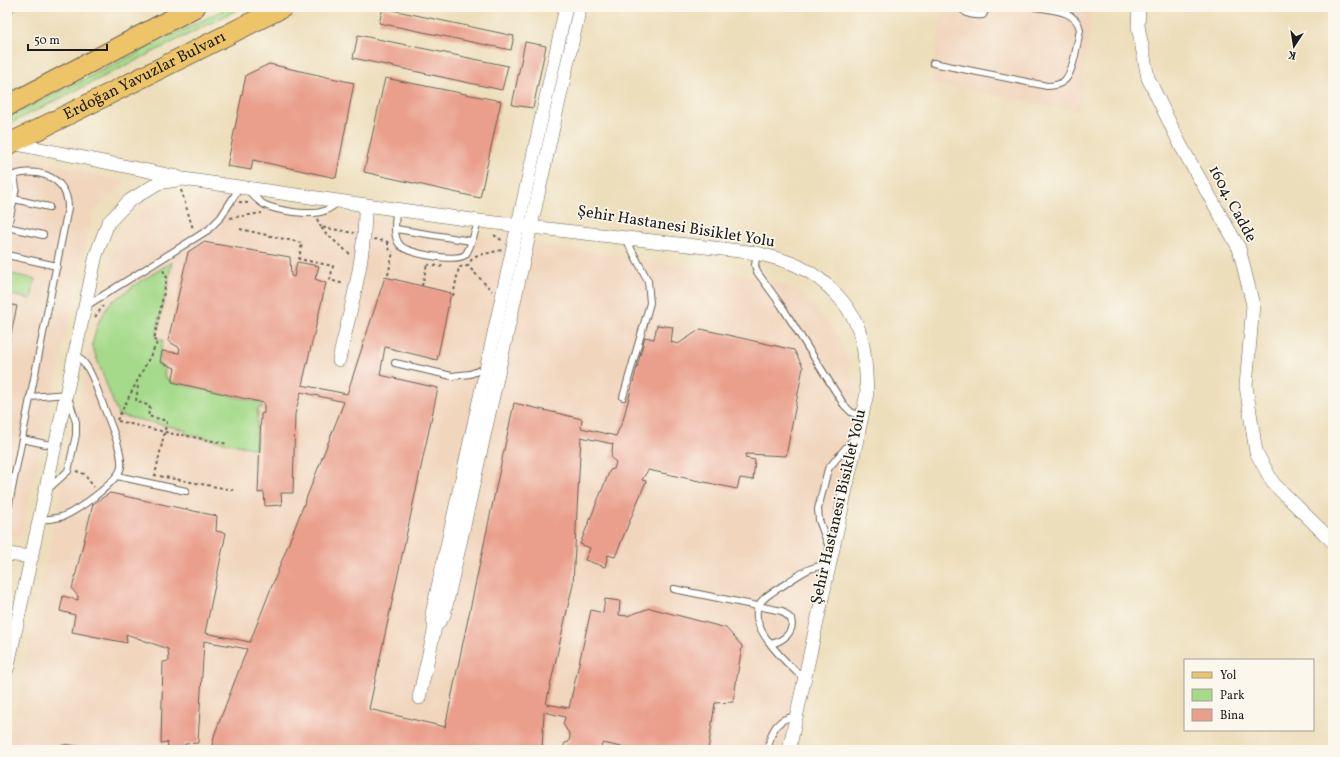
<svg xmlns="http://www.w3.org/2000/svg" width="1340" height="757" viewBox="0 0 1340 757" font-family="Vollkorn,serif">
  <rect width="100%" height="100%" fill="#fbf7ec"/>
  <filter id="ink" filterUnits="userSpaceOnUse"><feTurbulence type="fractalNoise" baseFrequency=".025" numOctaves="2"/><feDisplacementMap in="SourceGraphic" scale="8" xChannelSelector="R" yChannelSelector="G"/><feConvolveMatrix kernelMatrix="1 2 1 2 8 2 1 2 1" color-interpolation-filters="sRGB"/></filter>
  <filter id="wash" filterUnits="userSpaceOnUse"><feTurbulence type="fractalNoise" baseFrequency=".012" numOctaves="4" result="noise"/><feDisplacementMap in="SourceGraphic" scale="16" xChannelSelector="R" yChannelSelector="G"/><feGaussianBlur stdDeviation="0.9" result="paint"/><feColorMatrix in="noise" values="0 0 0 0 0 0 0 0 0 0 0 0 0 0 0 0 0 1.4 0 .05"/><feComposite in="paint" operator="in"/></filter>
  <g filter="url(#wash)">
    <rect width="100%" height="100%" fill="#eddebb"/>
    <g fill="#f1d5bd">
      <polygon points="942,7 1070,7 1093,10 1078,111 931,84"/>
      <polygon points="20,156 125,182 93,213 21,537 7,536 7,162"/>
      <polygon points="220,197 761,277 802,293 840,338 859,400 862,417 783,750 7,750 102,292 120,231 158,199"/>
    </g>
    <g fill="#a4da8a" stroke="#607b53">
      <polygon points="229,7 243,7 7,125 7,118"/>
      <polygon points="172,262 156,338 163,340 159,365 165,367 164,377 172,382 262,403 262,408 258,408 256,449 185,434 186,430 118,415 92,346 97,325 109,304 138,283"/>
      <polygon points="7,273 35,279 31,299 7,294"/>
    </g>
    <g id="blocks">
      <g fill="#ea9f8c">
        <polygon points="383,8 514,36 511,50 379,23"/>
        <polygon points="358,35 508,66 502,90 353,58"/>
        <polygon points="525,42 546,46 533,108 512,105"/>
        <polygon points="269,64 354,83 336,178 253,160 251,170 227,166 246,75"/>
        <polygon points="385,78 501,101 480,198 364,172"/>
        <polygon points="203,242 290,257 291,276 294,277 297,262 319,266 315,279 326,283 302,385 347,394 385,277 451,293 437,360 385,347 380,375 438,388 369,709 445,727 514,403 582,419 581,428 616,436 623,420 645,337 654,339 657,325 673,327 671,342 678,344 701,329 794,350 803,367 786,456 746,454 745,458 755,460 753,480 740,478 737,489 648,470 642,480 646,481 615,557 608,555 605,567 585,560 590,548 580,544 610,470 614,469 616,462 611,458 613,444 581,437 573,584 546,704 569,708 591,610 603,613 605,599 620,601 619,615 627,616 650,608 726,628 742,646 733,702 715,703 708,750 635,750 603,743 599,750 562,750 565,743 569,742 570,735 563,724 565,717 544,712 542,750 211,750 215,733 247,649 204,641 198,743 185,744 185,750 167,750 168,742 161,743 163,662 169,661 168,649 126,634 127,643 72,632 75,615 60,611 63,596 78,600 78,596 72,589 93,504 110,493 217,516 216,531 226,533 205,633 250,642 344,402 301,392 295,414 293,493 281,493 282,505 265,506 264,492 258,493 261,414 264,413 264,403 172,382 175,368 160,362 162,351 179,353 180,348 168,341 188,252"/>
        <polygon points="7,304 17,306 8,348 7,348"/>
      </g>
    </g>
  </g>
  <g filter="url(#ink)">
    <use href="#blocks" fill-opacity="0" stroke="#656054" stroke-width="1"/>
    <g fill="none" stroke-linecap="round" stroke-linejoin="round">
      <g stroke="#656054" stroke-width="8">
        <g id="service">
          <path d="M 961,7 C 965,15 974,16 983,15 L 987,7"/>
          <path d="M 933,63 L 1047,86 C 1053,86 1060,85 1065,80 C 1074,71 1077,43 1080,30 C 1077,10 1051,10 1035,7"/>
          <path d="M 7,178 C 33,165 68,175 68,208 L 7,514"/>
          <path d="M 248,190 C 253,196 258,201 265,205 C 278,211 311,216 324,211 C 329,209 334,205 338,203"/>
          <polyline points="14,199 49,207"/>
          <path d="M 396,209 C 396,220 392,236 400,245 C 407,254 456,262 465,255 C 471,249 475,229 479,221"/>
          <polyline points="7,227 43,235"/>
          <polyline points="396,229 471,241"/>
          <polyline points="7,231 16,188 14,175"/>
          <polyline points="757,253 755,265 757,272 781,305 844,405 851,412 862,417"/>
          <polyline points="7,255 57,266"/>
          <polyline points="86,306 208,230 221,217 240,187"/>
          <polyline points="395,363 452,376 470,374 486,368"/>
          <polyline points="30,397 67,394 76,422 76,435 68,471 47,490"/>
          <polyline points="623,397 650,303 648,281 626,239"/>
          <polyline points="22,439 55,446"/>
          <polyline points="117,476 186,491"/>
          <path d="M 40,520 C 48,519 56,519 64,516 C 78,510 118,482 121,467 C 123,450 108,419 102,402 C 95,385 91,366 76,355"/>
          <polyline points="830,550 819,520 818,509 828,469 854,438"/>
          <path d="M 674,589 L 782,611 L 791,619 C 795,632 783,641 771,644"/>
          <path d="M 805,679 C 790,667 749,629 758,607 C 762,596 779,589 788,582 C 802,573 813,564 830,566"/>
          <polyline points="56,750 67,748 79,750"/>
          <path d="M 768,750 C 770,733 777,716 797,717"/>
        </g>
      </g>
      <g stroke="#656054" stroke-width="14">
        <g id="minor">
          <polyline points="7,7 8,7"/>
          <polyline points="1139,7 1138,26 1148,78 1181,146 1239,248 1253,305 1246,386 1256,452 1273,483 1333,542"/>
          <polyline points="11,143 178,177"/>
          <path d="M 339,360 C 350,310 366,257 365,205"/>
          <polyline points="7,554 32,557"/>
          <polyline points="435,627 432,614 566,7"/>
          <path d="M 7,670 L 96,255 L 108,223 L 129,201 L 158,183 L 183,179 L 479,221 L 757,253 C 770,257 786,260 798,266 C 827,280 855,308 862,341 C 866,358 866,375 867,393 L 789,750"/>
          <polyline points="419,698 435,627 444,615 580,7"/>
        </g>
      </g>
      <g stroke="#656054" stroke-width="22">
        <g id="primary">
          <polyline points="7,106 195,7"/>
          <path id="s1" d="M 7,145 L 283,7"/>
        </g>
      </g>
      <g stroke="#656054" stroke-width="2" stroke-dasharray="3 3" stroke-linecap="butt">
        <polyline points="181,190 193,229"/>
        <polyline points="239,202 248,203"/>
        <polyline points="230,218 262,213"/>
        <polyline points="317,219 321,227"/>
        <polyline points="240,229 302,243 299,259 333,266 330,280 344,284"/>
        <polyline points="494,235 503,241"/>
        <polyline points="374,239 388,242"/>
        <polyline points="388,242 388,248 393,252"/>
        <polyline points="350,254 325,233 321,227 354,233"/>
        <polyline points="475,256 502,250"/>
        <polyline points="472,259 468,266 492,291"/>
        <polyline points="434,265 440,267 443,265"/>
        <polyline points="388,275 393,252"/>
        <polyline points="422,286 427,264 430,265"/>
        <polyline points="453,296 459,267 468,266"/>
        <polyline points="95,317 103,306"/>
        <polyline points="138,386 136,401 150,406 148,416 167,421 155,475"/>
        <polyline points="117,420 158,341 154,340 167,278 162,268"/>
        <polyline points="118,421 178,435 178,434 228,444"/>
        <polyline points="76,471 84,474 94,487"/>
        <polyline points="154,475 233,490"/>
      </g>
      <use href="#service" stroke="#fff" stroke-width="6"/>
      <use href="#minor" stroke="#fff" stroke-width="13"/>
      <use href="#primary" stroke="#eec469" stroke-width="20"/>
    </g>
  </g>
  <g text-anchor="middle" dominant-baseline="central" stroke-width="3.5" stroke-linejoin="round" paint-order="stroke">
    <g font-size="16" fill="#1c1c1c" stroke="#fbf7ec">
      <text stroke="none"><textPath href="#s1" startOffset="154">Erdoğan Yavuzlar Bulvarı</textPath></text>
      <text transform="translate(1232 204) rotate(62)">1604. Cadde</text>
      <text transform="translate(676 227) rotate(9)">Şehir Hastanesi Bisiklet Yolu</text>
      <text transform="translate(839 507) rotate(-77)">Şehir Hastanesi Bisiklet Yolu</text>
    </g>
  </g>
  <rect width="1340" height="757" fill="none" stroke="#fbf7ec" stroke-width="24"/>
  <rect x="1184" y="659" width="130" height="72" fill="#fbf7ec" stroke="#a29f99"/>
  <rect x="1192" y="672" width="20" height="6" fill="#eec469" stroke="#a29f99"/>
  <text x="1220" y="679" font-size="12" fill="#1c1c1c">Yol</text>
  <rect x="1192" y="689" width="20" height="12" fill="#a4da8a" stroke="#a29f99"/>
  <text x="1220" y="699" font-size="12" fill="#1c1c1c">Park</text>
  <rect x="1192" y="709" width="20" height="12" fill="#ea9f8c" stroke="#a29f99"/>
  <text x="1220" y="719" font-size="12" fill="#1c1c1c">Bina</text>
  <g transform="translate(1294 46) rotate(192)" stroke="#fbf7ec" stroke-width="3" paint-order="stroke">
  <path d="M0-3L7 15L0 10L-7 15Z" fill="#1c1c1c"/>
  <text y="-6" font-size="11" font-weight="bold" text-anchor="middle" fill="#1c1c1c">K</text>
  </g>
  <path d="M28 44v6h79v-6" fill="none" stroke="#1c1c1c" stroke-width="2"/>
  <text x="34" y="44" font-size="12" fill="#1c1c1c" stroke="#fbf7ec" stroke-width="3" paint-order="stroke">50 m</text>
</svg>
